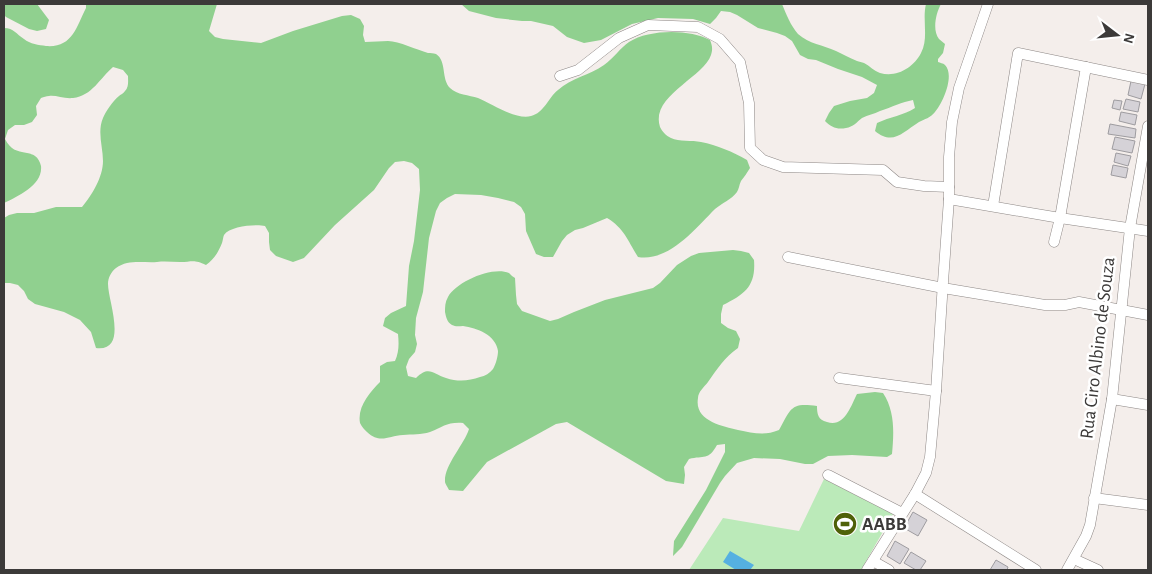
<svg xmlns="http://www.w3.org/2000/svg" width="1152" height="574" viewBox="0 0 1152 574" font-family="'Alegreya Sans',sans-serif">
  <rect width="100%" height="100%" fill="#f4eeeb"/>
  <polygon fill="#bbeab9" points="824,479 893,514 861,570 689,570 723,518 799,531"/>
  <g fill="#90d08f">
    <polygon points="4,4 37,4 49,20 46,29 37,31 29,29 6,17 4,15"/>
    <path d="M 86,4 L 217,4 L 209,31 L 215,37 L 223,39 L 261,43 L 293,31 L 342,16 L 351,15 L 360,19 L 364,26 L 363,35 L 365,42 C 373,42 381,41 388,41 C 399,41 417,50 428,53 C 431,53 433,53 436,54 C 447,61 441,79 450,88 C 457,95 469,95 478,98 C 492,104 516,120 531,116 C 544,113 548,98 558,90 C 571,78 590,75 604,65 C 614,58 620,48 629,42 C 649,29 690,29 710,40 C 712,45 713,49 711,55 C 703,78 650,96 660,127 C 662,131 666,136 671,138 C 679,142 692,140 701,142 C 717,145 733,152 747,160 L 750,168 C 747,173 744,177 741,181 C 739,185 739,189 737,192 C 731,200 722,203 715,209 C 695,229 669,262 638,257 C 628,241 624,228 607,218 L 583,228 L 575,230 L 567,235 L 562,241 L 553,257 L 544,257 L 536,254 L 526,231 L 525,214 L 521,207 L 514,202 L 498,198 L 481,195 L 455,194 L 447,198 L 440,203 L 436,211 L 429,238 L 423,292 L 416,318 L 415,335 L 417,344 L 415,352 L 409,359 L 406,367 L 408,376 L 416,378 C 429,365 433,374 446,378 C 458,382 469,381 480,377 C 485,376 490,373 493,369 C 496,364 498,356 498,351 C 496,335 477,328 463,326 C 459,326 456,327 452,325 C 447,322 446,317 445,312 C 445,307 445,302 448,297 C 456,282 492,266 509,273 C 511,275 513,277 515,278 L 516,295 L 517,304 L 522,311 L 550,321 L 558,319 L 574,312 L 605,300 L 653,288 L 660,283 L 677,265 L 691,256 L 699,253 L 733,250 L 741,251 L 749,253 L 754,260 C 756,286 745,294 723,305 L 721,314 L 721,323 L 728,328 L 736,331 L 740,339 L 738,348 C 725,357 717,369 708,382 C 704,387 698,392 698,398 C 694,421 722,426 738,430 C 753,433 765,436 779,430 C 791,409 790,402 817,406 C 817,414 818,420 827,422 C 844,428 851,406 857,394 L 875,392 L 883,393 C 895,411 894,433 892,454 L 887,457 L 852,455 L 828,456 L 813,464 L 805,464 L 780,459 L 754,458 L 737,463 L 725,476 L 720,483 L 682,547 L 673,556 L 674,541 L 706,490 L 725,452 L 725,444 L 717,445 C 708,461 704,455 689,459 L 684,467 L 685,475 L 684,484 L 666,481 L 567,422 L 556,424 L 487,462 L 463,491 L 449,490 C 448,488 445,483 445,482 C 444,465 464,445 469,429 L 463,423 C 446,422 444,427 430,432 C 421,435 412,434 403,435 C 388,436 380,444 367,432 C 364,429 362,427 360,423 C 357,407 370,392 380,382 L 380,366 L 387,362 L 395,361 C 399,352 399,344 398,334 L 383,326 L 385,318 L 391,313 L 406,306 L 409,266 L 414,241 L 420,190 L 419,169 L 412,163 L 404,161 L 395,162 L 389,168 L 374,190 L 335,225 L 304,258 L 293,262 L 276,256 L 270,250 L 269,242 L 269,233 L 265,226 C 256,224 230,226 224,235 C 223,237 223,240 222,243 C 218,253 214,259 206,265 C 194,259 192,262 180,262 C 172,262 165,261 157,262 C 143,263 128,259 116,268 C 111,272 108,278 108,284 C 108,301 129,352 96,348 L 91,332 L 80,320 L 64,312 L 35,304 L 28,299 L 24,291 L 18,285 L 10,283 L 4,283 L 4,218 L 9,215 L 17,213 L 34,213 L 56,207 L 82,207 C 92,195 103,177 103,161 C 103,147 97,132 103,118 C 106,111 113,101 119,96 C 120,95 124,93 125,91 C 129,87 128,81 128,76 L 123,70 L 113,67 C 100,78 92,96 73,98 C 64,99 56,95 49,96 C 46,96 44,97 41,98 L 36,106 L 37,115 L 32,122 L 24,125 L 15,125 L 8,130 L 5,139 C 11,150 16,151 27,153 C 31,154 32,154 35,156 C 38,158 40,162 41,166 C 43,185 18,196 4,203 L 4,28 C 14,28 16,34 24,39 C 30,44 39,45 46,46 C 72,48 76,28 86,8 Z"/>
    <path d="M 461,4 L 782,4 C 786,14 791,26 798,34 C 809,44 823,45 836,51 C 843,54 849,58 857,61 C 859,62 862,62 864,63 C 870,66 874,71 880,73 C 897,78 914,67 921,53 C 929,38 922,20 926,4 L 941,4 C 936,13 932,30 939,39 C 941,41 943,42 945,44 L 943,53 L 938,59 L 938,62 C 940,63 943,63 945,65 C 955,75 943,103 935,112 C 930,118 925,119 919,122 C 903,132 893,146 875,131 L 877,123 C 890,117 904,115 915,108 L 913,100 C 902,102 892,107 880,111 C 874,114 868,115 862,118 C 857,122 853,127 846,128 C 837,130 831,127 825,121 L 829,113 L 834,106 L 850,101 L 867,98 L 874,93 L 877,85 L 862,77 L 838,69 L 816,60 L 808,59 L 800,55 L 792,41 L 785,36 L 777,33 L 758,28 L 737,15 L 730,12 L 721,11 L 716,18 L 710,24 L 693,19 L 658,18 L 632,24 L 601,40 L 584,43 L 567,37 L 553,26 L 531,21 L 522,21 L 496,18 L 469,11 Z"/>
  </g>
  <polygon fill="#55b0e1" points="730,551 754,565 750,570 736,570 723,562"/>
  <g fill="#d5d2d7" stroke="#9e9ca0">
    <polygon points="1131,81 1145,84 1141,99 1128,95"/>
    <polygon points="1126,99 1140,102 1138,112 1123,109"/>
    <polygon points="1114,100 1122,101 1120,110 1112,108"/>
    <polygon points="1121,112 1137,115 1135,125 1119,121"/>
    <polygon points="1110,124 1136,129 1135,138 1108,134"/>
    <polygon points="1115,137 1135,141 1132,153 1112,149"/>
    <polygon points="1116,153 1131,156 1128,166 1114,162"/>
    <polygon points="1113,165 1128,168 1126,178 1111,175"/>
    <polygon points="913,512 927,520 918,536 904,528"/>
    <polygon points="895,541 909,549 900,564 887,556"/>
    <polygon points="911,552 926,561 920,570 916,570 904,563"/>
    <polygon points="996,560 1008,567 1007,570 990,570"/>
  </g>
  <g fill="none" stroke-linecap="round" stroke-linejoin="round">
    <g stroke="#8d8785" stroke-width="11">
      <g id="minor">
        <polyline points="560,76 578,70 619,38 648,25 698,27 720,39 740,62 749,103 750,148 763,160 783,167 883,170 897,182 924,186 949,187"/>
        <polyline points="949,199 1060,218 1148,231"/>
        <polyline points="993,206 1018,53 1148,80"/>
        <polyline points="1054,242 1060,218 1086,67"/>
        <polyline points="788,257 943,288 1045,305 1065,305 1079,302 1148,315"/>
        <polyline points="839,378 936,391"/>
        <polyline points="1112,399 1148,405"/>
        <polyline points="828,475 902,513"/>
        <polyline points="915,494 1036,570"/>
        <polyline points="1094,498 1148,505"/>
        <polyline points="1074,559 1098,570"/>
        <polyline points="873,561 889,570"/>
        <polyline points="867,570 915,494 926,473 930,457 936,391 943,282 949,199 949,157 952,122 959,88 988,4"/>
        <polyline points="1067,570 1086,536 1090,525 1112,399 1130,228 1148,126"/>
      </g>
    </g>
    <use href="#minor" stroke="#fff" stroke-width="10"/>
  </g>
  <defs>
    <g id="stadium-disc" transform="scale(1.25)"><circle r="9.5" fill="#4f6108" stroke="#fff"/><path d="M0-5a6.5 5 0 1 0 0 10a6.5 5 0 1 0 0-10ZM-3.5-1.8h7v3.6h-7Z" fill="#fff"/></g>
  </defs>
  <g fill-rule="evenodd">
    <use href="#stadium-disc" x="845" y="524"/>
  </g>
  <g text-anchor="middle" dominant-baseline="central" stroke-width="5" stroke-linejoin="round" paint-order="stroke">
    <g font-size="19" fill="#3c3a39" stroke="#fff">
      <text transform="translate(1098 348) rotate(-83)">Rua Ciro Albino de Souza</text>
    </g>
    <g font-size="19" font-weight="bold" fill="#3c3a39" stroke="#fff" text-anchor="start">
      <text x="862" y="524">AABB</text>
    </g>
  </g>
  <rect width="1152" height="574" fill="none" stroke="#3c3a39" stroke-width="10"/>
  <g transform="translate(1117 35) rotate(106)" stroke="#ffffff" stroke-width="4" paint-order="stroke">
  <path d="M0-4L9 19L0 12L-9 19Z" fill="#3c3a39"/>
  <text y="-8" font-size="14" font-weight="bold" text-anchor="middle" fill="#3c3a39">N</text>
  </g>
</svg>
